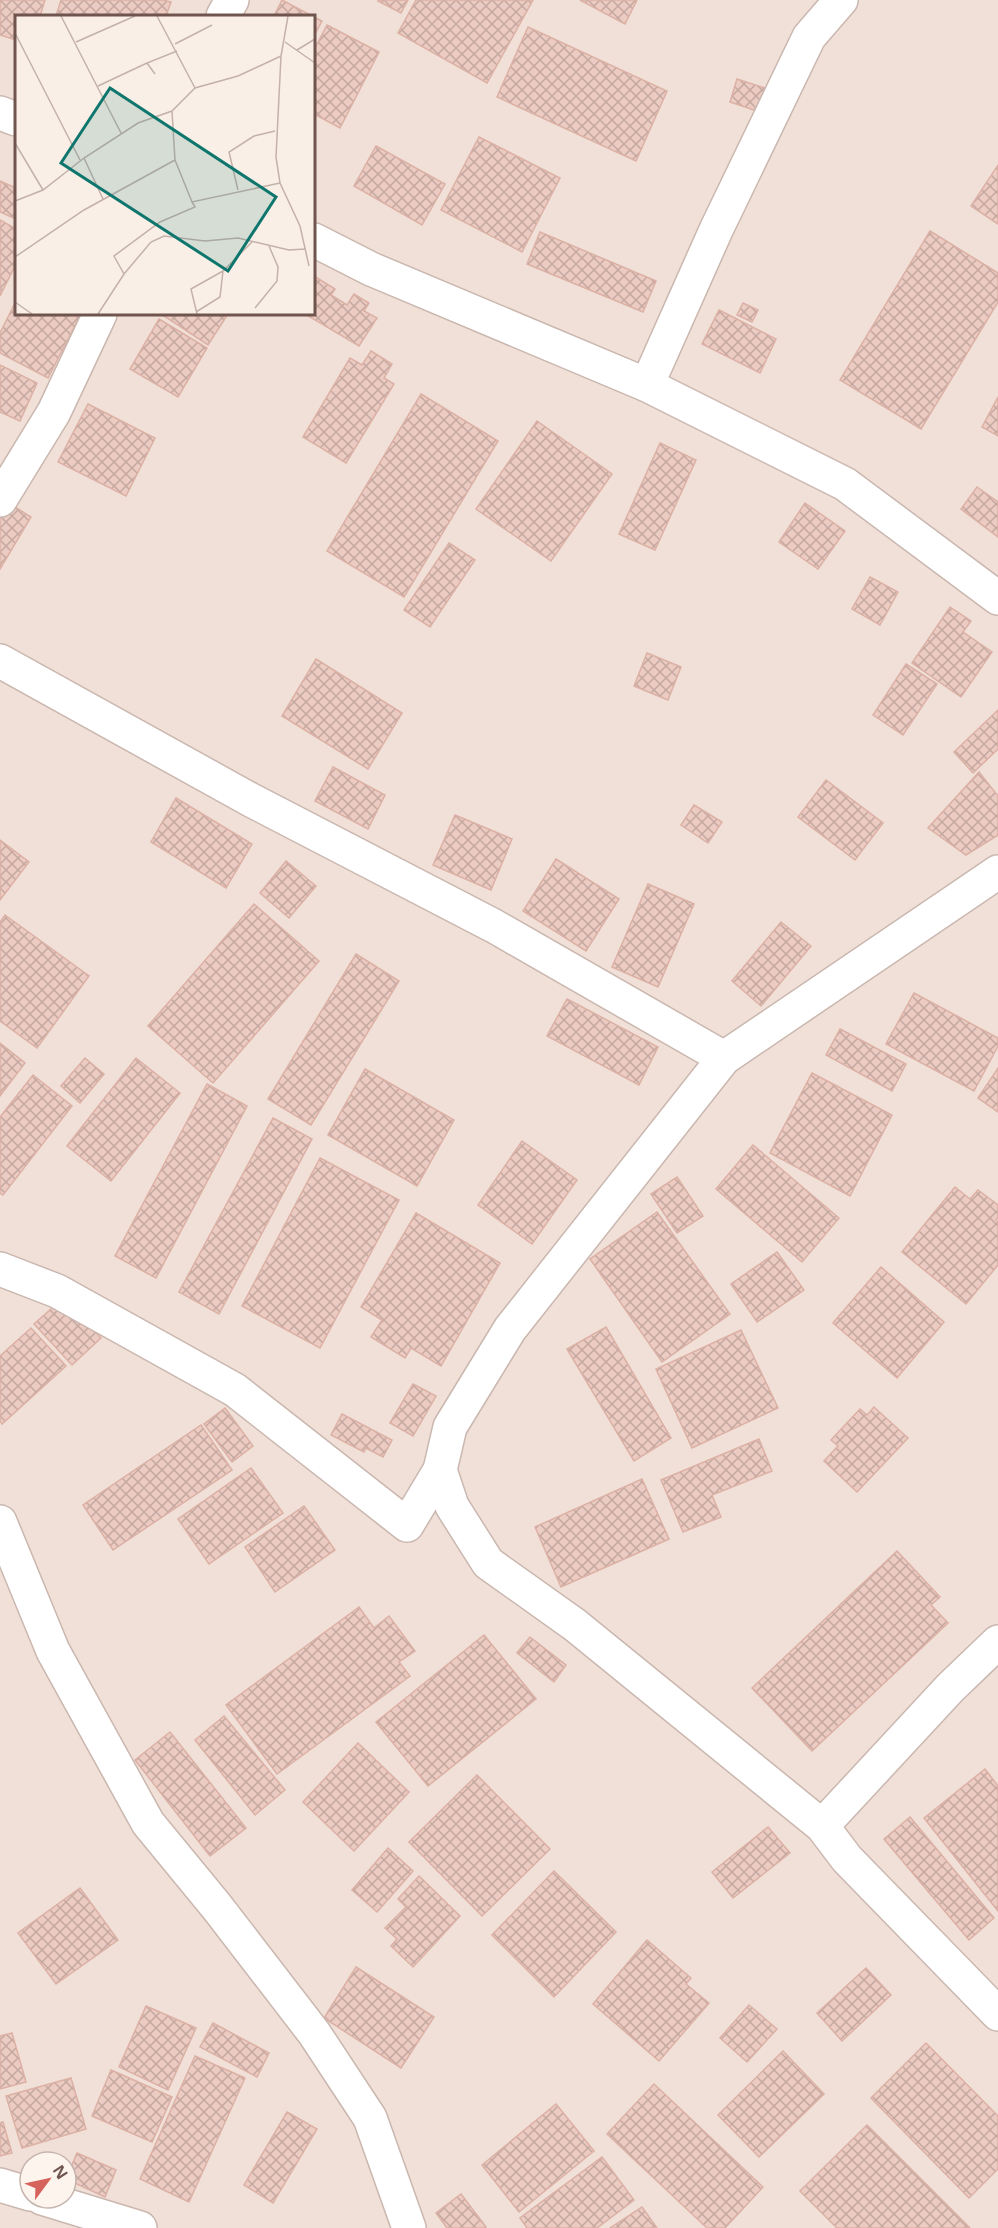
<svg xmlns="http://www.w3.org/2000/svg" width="998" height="2228" viewBox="0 0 998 2228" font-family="'Noto Sans',sans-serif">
  <defs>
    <pattern id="building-cross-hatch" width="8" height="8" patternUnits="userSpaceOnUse" patternTransform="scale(1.5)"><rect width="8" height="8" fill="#ecccc2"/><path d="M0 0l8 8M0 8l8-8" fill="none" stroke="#c4a8a0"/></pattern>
  </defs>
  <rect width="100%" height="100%" fill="#faefe7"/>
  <path fill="#f0e0d7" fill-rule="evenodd" d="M 0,0 L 998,0 L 998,2228 L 0,2228 ZM 16,16 L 314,16 L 314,314 L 16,314 ZM 30,2162 L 66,2162 L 66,2198 L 30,2198 Z"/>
  <g fill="url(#building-cross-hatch)" stroke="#ddb0a5" stroke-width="1.5">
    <polygon points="0,0 45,0 40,16 16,16 16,40 0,35"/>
    <polygon points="61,0 163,0 171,2 166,16 56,16"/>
    <polygon points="282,0 322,21 314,36 314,16 274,16"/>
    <polygon points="379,0 408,0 401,13 378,1"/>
    <polygon points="416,0 533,0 487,83 398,33"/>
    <polygon points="580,0 637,0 625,24"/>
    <polygon points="327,25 379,52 340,128 314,114 314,50"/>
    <polygon points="528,27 667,91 636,161 497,97"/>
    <polygon points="737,79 765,88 757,111 730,102"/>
    <polygon points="479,137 560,178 522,252 441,210"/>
    <polygon points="376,146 445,184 422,225 354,186"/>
    <polygon points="998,165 998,224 971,206"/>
    <polygon points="0,181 16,188 16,219 0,212"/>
    <polygon points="0,220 16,229 16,264 0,296"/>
    <polygon points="930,231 998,273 998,302 921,429 840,380"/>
    <polygon points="540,232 656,281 643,312 527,264"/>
    <polygon points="314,276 335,289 331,295 347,305 354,294 369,303 364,311 377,318 359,346 305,314 314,314"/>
    <polygon points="16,301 16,314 81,314 48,378 0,353 0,333"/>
    <polygon points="743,303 758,310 752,322 737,315"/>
    <polygon points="719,310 776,339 760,373 702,344"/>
    <polygon points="161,314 228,314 208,345"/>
    <polygon points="159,319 207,348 178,397 130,369"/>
    <polygon points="371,351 392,364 384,378 394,384 346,463 303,437 350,358 362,365"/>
    <polygon points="0,365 37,383 20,421 0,412"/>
    <polygon points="421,394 498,441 404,597 327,551"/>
    <polygon points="998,397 998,436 982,427"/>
    <polygon points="88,404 155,438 126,496 58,462"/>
    <polygon points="537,421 612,474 551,561 476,509"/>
    <polygon points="660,443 696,460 655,550 619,534"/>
    <polygon points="977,487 998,502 998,537 961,509"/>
    <polygon points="7,502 31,517 0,569 0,514"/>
    <polygon points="805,503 845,531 818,569 779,542"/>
    <polygon points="449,543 475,560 430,627 404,610"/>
    <polygon points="870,577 898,592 880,625 852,609"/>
    <polygon points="950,607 971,621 963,632 992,652 961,697 912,663"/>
    <polygon points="647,653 681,667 668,700 634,686"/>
    <polygon points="316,659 402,713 368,769 282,716"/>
    <polygon points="906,664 937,684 903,735 873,715"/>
    <polygon points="998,710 998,749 973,773 954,752"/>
    <polygon points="333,767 385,795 368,829 315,801"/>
    <polygon points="979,772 998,796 998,835 966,855 928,828"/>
    <polygon points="826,780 883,823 855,860 798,817"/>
    <polygon points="176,798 252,844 226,888 151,842"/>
    <polygon points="694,805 722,822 708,843 681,825"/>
    <polygon points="455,815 512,839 491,890 433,865"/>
    <polygon points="0,840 29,862 0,900"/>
    <polygon points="556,859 619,899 586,951 523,911"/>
    <polygon points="286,861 316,886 289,918 260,893"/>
    <polygon points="648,884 694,904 658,987 612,967"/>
    <polygon points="254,904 319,961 213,1083 148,1026"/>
    <polygon points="5,915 89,976 37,1048 0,1021 0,922"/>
    <polygon points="781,922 811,946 761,1006 732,981"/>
    <polygon points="356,954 399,981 311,1125 268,1099"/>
    <polygon points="914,993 998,1038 998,1046 974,1091 886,1044"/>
    <polygon points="567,999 658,1047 639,1085 547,1036"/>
    <polygon points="840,1029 906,1064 892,1091 826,1055"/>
    <polygon points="0,1043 25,1063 0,1096"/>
    <polygon points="85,1058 104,1074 80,1103 61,1086"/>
    <polygon points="136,1058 180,1093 111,1181 67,1146"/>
    <polygon points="998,1068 998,1112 978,1098"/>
    <polygon points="365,1069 454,1120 417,1186 328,1135"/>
    <polygon points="812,1073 892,1115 850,1196 770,1153"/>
    <polygon points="33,1075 72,1106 3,1195 0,1193 0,1117"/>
    <polygon points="207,1084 247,1106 156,1278 115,1256"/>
    <polygon points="273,1118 312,1139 219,1314 179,1292"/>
    <polygon points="522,1141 577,1180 532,1244 478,1205"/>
    <polygon points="753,1145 839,1218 802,1262 716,1189"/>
    <polygon points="320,1158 399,1200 320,1348 242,1306"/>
    <polygon points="677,1177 703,1216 677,1233 651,1194"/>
    <polygon points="955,1187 970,1199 978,1190 998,1205 998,1217 996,1220 998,1222 998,1265 966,1304 902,1252"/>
    <polygon points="657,1212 730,1314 662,1362 590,1259"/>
    <polygon points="416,1213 500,1263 441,1366 411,1348 405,1358 371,1337 382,1320 361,1307"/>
    <polygon points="777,1252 804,1290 757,1322 731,1284"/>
    <polygon points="881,1267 944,1322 897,1378 833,1323"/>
    <polygon points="60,1301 75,1310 101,1338 72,1365 34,1324"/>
    <polygon points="606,1327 671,1438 634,1461 567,1349"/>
    <polygon points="31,1328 66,1366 2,1424 0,1421 0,1356"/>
    <polygon points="741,1330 778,1408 692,1448 656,1369"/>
    <polygon points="413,1384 436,1396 413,1436 390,1423"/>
    <polygon points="874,1407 908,1438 857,1492 824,1461 838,1446 831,1440 860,1409 867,1415"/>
    <polygon points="225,1408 253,1446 232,1462 204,1424"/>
    <polygon points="342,1414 392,1440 383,1457 366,1448 364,1452 331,1435"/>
    <polygon points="201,1425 232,1470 113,1550 83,1505"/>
    <polygon points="759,1439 772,1471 712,1495 721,1517 683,1532 661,1480"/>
    <polygon points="251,1468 283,1513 209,1564 178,1519"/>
    <polygon points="642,1479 669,1539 561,1587 535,1527"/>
    <polygon points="304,1506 335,1550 275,1592 245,1547"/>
    <polygon points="897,1551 940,1597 931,1605 948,1623 812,1751 752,1688"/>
    <polygon points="359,1607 374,1628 389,1616 415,1651 399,1662 410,1676 277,1774 226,1705"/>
    <polygon points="484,1635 536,1699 428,1786 376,1722"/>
    <polygon points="530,1637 566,1665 554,1682 517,1653"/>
    <polygon points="224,1716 285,1790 255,1815 195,1740"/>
    <polygon points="170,1732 246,1828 210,1856 135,1760"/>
    <polygon points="358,1743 409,1792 354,1851 303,1802"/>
    <polygon points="985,1769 998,1786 998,1911 924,1818"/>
    <polygon points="477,1775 550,1849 482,1916 409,1842"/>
    <polygon points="910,1817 994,1918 969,1940 884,1839"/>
    <polygon points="768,1827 790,1853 733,1898 712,1872"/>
    <polygon points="388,1848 413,1871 377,1912 352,1890"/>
    <polygon points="554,1871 616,1932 554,1997 492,1935"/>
    <polygon points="419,1876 460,1916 413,1967 391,1946 397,1939 385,1928 406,1907 398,1899"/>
    <polygon points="80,1888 118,1940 56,1984 18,1933"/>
    <polygon points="647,1940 691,1978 686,1984 709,2003 659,2061 593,2004"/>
    <polygon points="356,1967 434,2017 401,2068 324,2018"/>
    <polygon points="866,1968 891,1995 842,2041 817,2013"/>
    <polygon points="749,2005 777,2029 747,2062 720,2038"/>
    <polygon points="146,2006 196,2028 168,2090 119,2067"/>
    <polygon points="213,2023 269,2053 257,2077 200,2047"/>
    <polygon points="12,2033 26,2082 0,2089 0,2036"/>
    <polygon points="926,2043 998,2116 998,2169 969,2198 871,2098"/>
    <polygon points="783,2051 824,2094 759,2157 718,2115"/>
    <polygon points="195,2056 245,2078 189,2202 140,2179"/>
    <polygon points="111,2070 172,2097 152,2142 92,2116"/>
    <polygon points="71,2078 86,2129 22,2148 6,2096"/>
    <polygon points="654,2084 763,2187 725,2228 707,2228 607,2134"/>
    <polygon points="556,2104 594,2151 519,2212 482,2165"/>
    <polygon points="287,2112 317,2129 273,2203 244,2185"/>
    <polygon points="3,2122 12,2153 0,2156 0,2123"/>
    <polygon points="867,2125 970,2228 837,2228 800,2191"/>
    <polygon points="77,2153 116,2170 105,2197 66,2179"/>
    <polygon points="602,2157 634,2200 597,2228 527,2228 520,2218"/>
    <polygon points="461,2194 486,2227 485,2228 447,2228 436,2213"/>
    <polygon points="642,2207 657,2228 610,2228"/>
  </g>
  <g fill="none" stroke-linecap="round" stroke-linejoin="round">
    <g stroke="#cab7af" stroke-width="36">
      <g id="street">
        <polyline points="223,16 232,0"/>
        <polyline points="0,113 16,119"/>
        <polyline points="314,240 371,269 647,385 845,484 998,598"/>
        <polyline points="647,385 716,230 809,37 841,0"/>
        <polyline points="0,500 54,412 100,314"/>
        <polyline points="0,661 251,800 494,926 724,1058"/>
        <polyline points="998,872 724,1058 510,1329 450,1427 440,1470 452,1506 488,1563 575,1625 822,1826 847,1859 998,2014"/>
        <polyline points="0,1269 57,1291 235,1390 407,1525 440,1470"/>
        <polyline points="0,1522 53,1651 148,1823 217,1907 314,2033 370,2118 409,2228"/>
        <polyline points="822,1826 950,1688 998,1642"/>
        <polyline points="0,2185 30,2194"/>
        <polyline points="42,2198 140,2228"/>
      </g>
    </g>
    <use href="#street" stroke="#fff" stroke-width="33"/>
  </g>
  <g transform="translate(15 15)">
    <rect width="300" height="300" fill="#faefe7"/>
    <path fill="none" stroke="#c3b1aa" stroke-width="1.5" d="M 46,1 L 106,118M 142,1 L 180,73M 273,1 L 266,41 L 261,142 L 265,168 L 285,211 L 294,251M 0,18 L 65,145M 61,27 L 120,1M 270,27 L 300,48M 160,29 L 197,10M 282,35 L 300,24M 140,59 L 132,48 L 162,36M 83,71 L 132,48M 157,96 L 160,145 L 177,187 L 265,168M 0,128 L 28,175M 69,143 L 88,184M 223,175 L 214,137 L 239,121 L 260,116M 0,186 L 28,175 L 69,143 L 123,108 L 157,96 L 180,73 L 223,61 L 266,41M 0,242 L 69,195 L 160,145M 109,259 L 99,241 L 145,207 L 180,192 L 177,187M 0,287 L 17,299M 240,293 L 262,266 L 263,252 L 254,231M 181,297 L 205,282 L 208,256 L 237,227M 83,299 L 109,259 L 136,227 L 149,221 L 190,226 L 223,223 L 274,235 L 290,234M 182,299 L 176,274 L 208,256"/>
    <path fill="#0f766e" fill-opacity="0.15" stroke="#0f766e" stroke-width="3" d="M 95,73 L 261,182 L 213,256 L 46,148 Z"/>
    <rect width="300" height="300" fill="none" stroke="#70554f" stroke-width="3"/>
  </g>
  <g transform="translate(48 2180) rotate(57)"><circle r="28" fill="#fdf4ed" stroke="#c5b4ae" stroke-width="1.5"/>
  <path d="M0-4.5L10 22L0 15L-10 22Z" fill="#d5625b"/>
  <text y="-9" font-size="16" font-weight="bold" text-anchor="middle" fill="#70554f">N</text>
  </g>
</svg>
